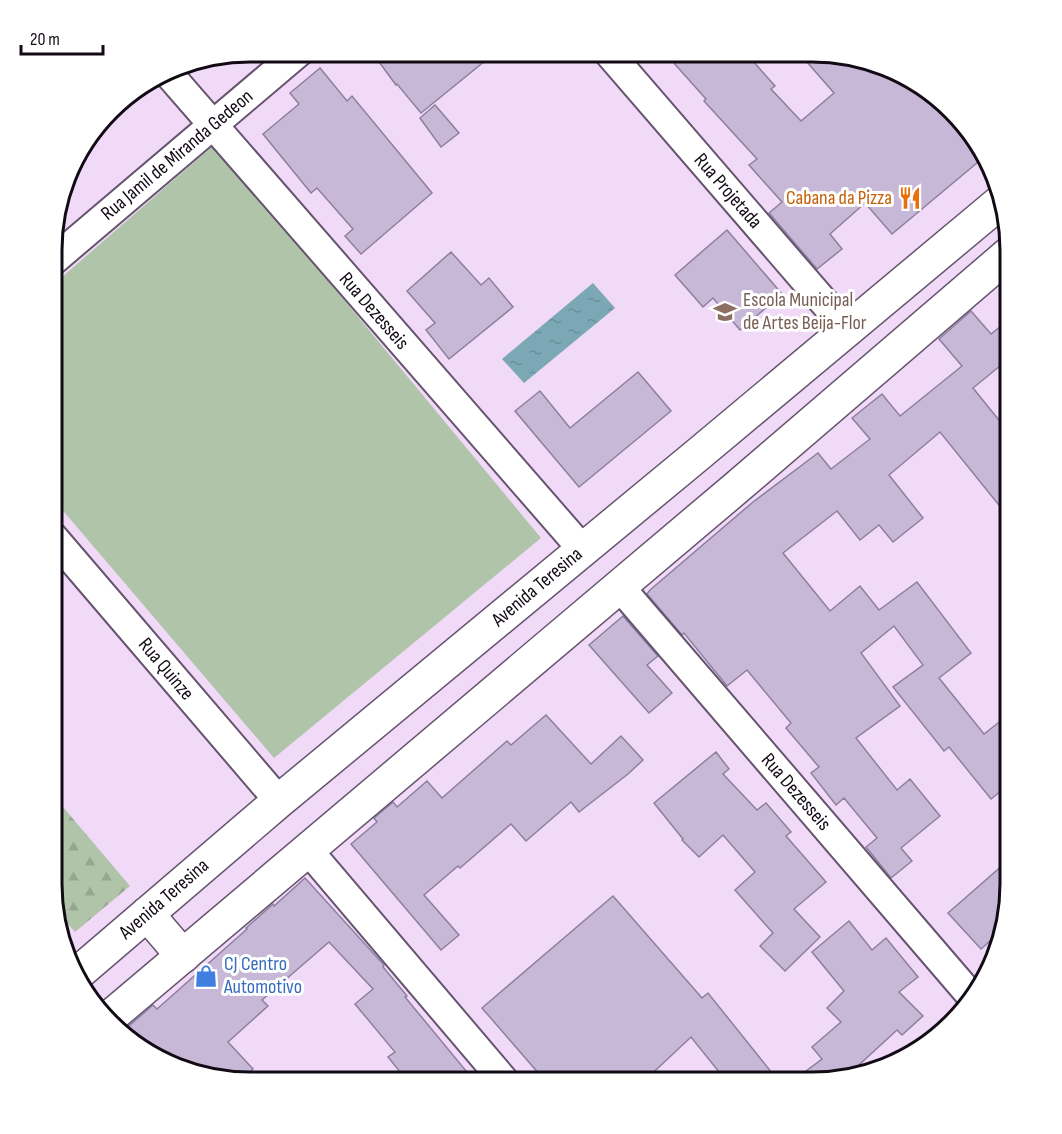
<svg xmlns="http://www.w3.org/2000/svg" width="1062" height="1134" viewBox="0 0 1062 1134" font-family="'Sofia Sans Condensed',sans-serif">
  <defs>
    <pattern id="forest-firs" width="22" height="20" patternUnits="userSpaceOnUse" patternTransform="scale(1.5)"><rect width="22" height="20" fill="#b0c4a9"/><path d="M5 1l3.5 6h-7zM16 11l3.5 6h-7z" fill="#96a791"/></pattern>
    <pattern id="water-ripples" width="26" height="14" patternUnits="userSpaceOnUse" patternTransform="scale(1.5)"><rect width="26" height="14" fill="#7ca8b5"/><path d="M2 4q2-2 4 0t4 0M15 11q2-2 4 0t4 0" fill="none" stroke="#6a8f9b"/></pattern>
  </defs>
  <rect width="100%" height="100%" fill="#f0daf8"/>
  <polygon fill="#b0c4a9" points="215,144 541,538 274,758 53,499 54,284"/>
  <polygon fill="url(#forest-firs)" points="52,794 130,886 75,932 55,909 51,897"/>
  <polygon fill="url(#water-ripples)" points="593,283 615,308 524,383 502,359"/>
  <g fill="#c7b8d8" stroke="#8d7f9d" stroke-width="1.5">
    <polygon points="371,51 406,51 496,52 421,113 397,84 396,85"/>
    <polygon points="664,52 745,52 775,86 771,89 801,121 834,93 807,62 819,53 838,53 912,78 977,139 984,157 892,234 865,203 830,234 842,249 817,269 769,213 782,202 749,165 757,159 704,101 706,99"/>
    <polygon points="320,68 347,101 352,96 432,193 361,254 345,236 353,229 317,188 311,193 263,134 299,104 290,93"/>
    <polygon points="435,105 459,133 441,147 420,118"/>
    <polygon points="727,230 782,294 740,330 713,298 703,307 675,275"/>
    <polygon points="451,252 481,285 489,278 513,307 449,359 426,330 435,323 407,291"/>
    <polygon points="971,311 991,334 1011,318 1011,357 973,388 1011,435 1011,520 940,432 889,475 923,518 893,542 879,525 860,540 837,511 783,553 830,611 860,586 879,610 917,582 971,653 939,678 984,734 1011,713 1011,783 991,799 949,747 944,751 893,687 923,665 894,626 861,653 900,706 856,738 897,790 910,779 940,816 901,848 912,861 891,878 866,847 877,838 844,798 836,805 811,773 819,767 786,728 791,723 747,670 727,686 684,633 682,635 647,594 650,590 753,502 818,453 831,469 870,439 852,418 882,394 900,416 962,366 939,339"/>
    <polygon points="638,372 671,411 579,487 515,411 540,391 570,428"/>
    <polygon points="623,616 658,656 647,665 672,693 649,713 589,645"/>
    <polygon points="546,715 591,764 621,736 643,760 628,774 579,812 571,802 526,841 511,824 460,868 458,866 424,895 459,935 441,950 351,844 377,822 374,818 393,802 397,807 427,781 442,798 507,741 511,745"/>
    <polygon points="716,752 729,769 723,774 757,810 766,803 791,832 786,836 826,882 794,909 820,937 785,971 760,946 773,933 735,890 755,872 723,835 699,857 682,840 683,839 654,803"/>
    <polygon points="1011,858 1011,897 1000,932 981,949 948,913"/>
    <polygon points="305,878 384,965 383,967 407,996 405,997 476,1083 409,1083 388,1057 395,1052 355,1004 373,989 329,942 262,1000 268,1006 228,1042 253,1069 238,1083 150,1057 123,1031 153,1005 157,1009 247,929 246,928 273,904 274,906"/>
    <polygon points="613,896 702,998 708,993 780,1083 728,1083 691,1037 642,1083 547,1083 482,1008"/>
    <polygon points="849,921 872,950 886,938 918,977 899,992 923,1016 902,1035 897,1030 849,1074 825,1083 790,1083 822,1059 812,1047 841,1022 827,1008 844,991 812,952"/>
  </g>
  <g fill="none" stroke-linecap="round" stroke-linejoin="round">
    <g stroke="#66546e" stroke-width="32">
      <g id="minor">
        <polyline points="608,52 848,330"/>
        <polyline points="167,72 583,550"/>
        <polyline points="55,259 300,51"/>
        <polyline points="53,537 279,801"/>
        <polyline points="619,586 972,997"/>
        <polyline points="308,850 506,1083"/>
      </g>
    </g>
    <g stroke="#66546e" stroke-width="36">
      <g id="major">
        <polyline points="147,914 183,956"/>
        <polyline points="77,974 279,801 701,452 999,203"/>
        <polyline points="109,1018 736,488 1011,252"/>
      </g>
    </g>
    <use href="#minor" stroke="#fff" stroke-width="28"/>
    <use href="#major" stroke="#fff" stroke-width="33"/>
  </g>
  <defs>
    <g id="restaurant-bare" transform="scale(1.8)"><path d="M-5-6h1v4h1v-4h1v4h1v-4h1v5L-1.5 .5V6h-2V.5L-5-1ZM5-6V6H3V1.5H1.5Q1.5-4 5-6Z" fill="#e8710a" stroke="#fff" stroke-width="2.5" paint-order="stroke"/></g>
    <g id="school-bare" transform="scale(1.8)"><path d="M0-5L7-2L0 1L-7-2ZM-4 1L0 2.5L4 1V4Q0 6-4 4Z" fill="#8d6e63" stroke="#fff" stroke-width="2.5" paint-order="stroke"/></g>
    <g id="shop-bare" transform="scale(1.8)"><path d="M-5-2.5h2.3a2.7 3.5 0 0 1 5.4 0H5L5.5 6h-11ZM-1.5-2.5h3a1.5 2.3 0 0 0-3 0Z" fill="#3f7fe0" stroke="#fff" stroke-width="2.5" paint-order="stroke"/></g>
  </defs>
  <g fill-rule="evenodd">
    <use href="#restaurant-bare" x="910" y="198"/>
    <use href="#school-bare" x="725" y="312"/>
    <use href="#shop-bare" x="206" y="976"/>
  </g>
  <g text-anchor="middle" dominant-baseline="central" stroke-width="6" stroke-linejoin="round" paint-order="stroke">
    <g font-size="20" fill="#120a14" stroke="#fff">
      <text transform="translate(177 155) rotate(-40)">Rua Jamil de Miranda Gedeon</text>
      <text transform="translate(728 191) rotate(49)">Rua Projetada</text>
      <text transform="translate(374 311) rotate(49)">Rua Dezesseis</text>
      <text transform="translate(537 587) rotate(-40)">Avenida Teresina</text>
      <text transform="translate(166 669) rotate(50)">Rua Quinze</text>
      <text transform="translate(796 792) rotate(49)">Rua Dezesseis</text>
      <text transform="translate(164 899) rotate(-41)">Avenida Teresina</text>
    </g>
    <g font-size="20" fill="#c56008" stroke="#fff" text-anchor="end">
      <text x="892" y="198">Cabana da Pizza</text>
    </g>
    <g font-size="20" fill="#785e54" stroke="#fff" text-anchor="start">
      <text x="743" y="300">Escola Municipal<tspan x="743" dy="23">de Artes Beija-Flor</tspan></text>
    </g>
    <g font-size="20" fill="#366cbe" stroke="#fff" text-anchor="start">
      <text x="224" y="964">CJ Centro<tspan x="224" dy="23">Automotivo</tspan></text>
    </g>
  </g>
  <path d="M0 0H1062V1134H0ZM250 62H812A188 188 0 0 1 1000 250V884A188 188 0 0 1 812 1072H250A188 188 0 0 1 62 884V250A188 188 0 0 1 250 62Z" fill="#fff" fill-rule="evenodd"/>
  <path fill="none" stroke="#120a14" stroke-width="3" d="M250 62H812A188 188 0 0 1 1000 250V884A188 188 0 0 1 812 1072H250A188 188 0 0 1 62 884V250A188 188 0 0 1 250 62Z"/>
  <path d="M21 45v9h82v-9" fill="none" stroke="#120a14" stroke-width="3"/>
  <text x="30" y="45" font-size="18" fill="#120a14" stroke="#ffffff" stroke-width="4.5" paint-order="stroke">20 m</text>
</svg>
